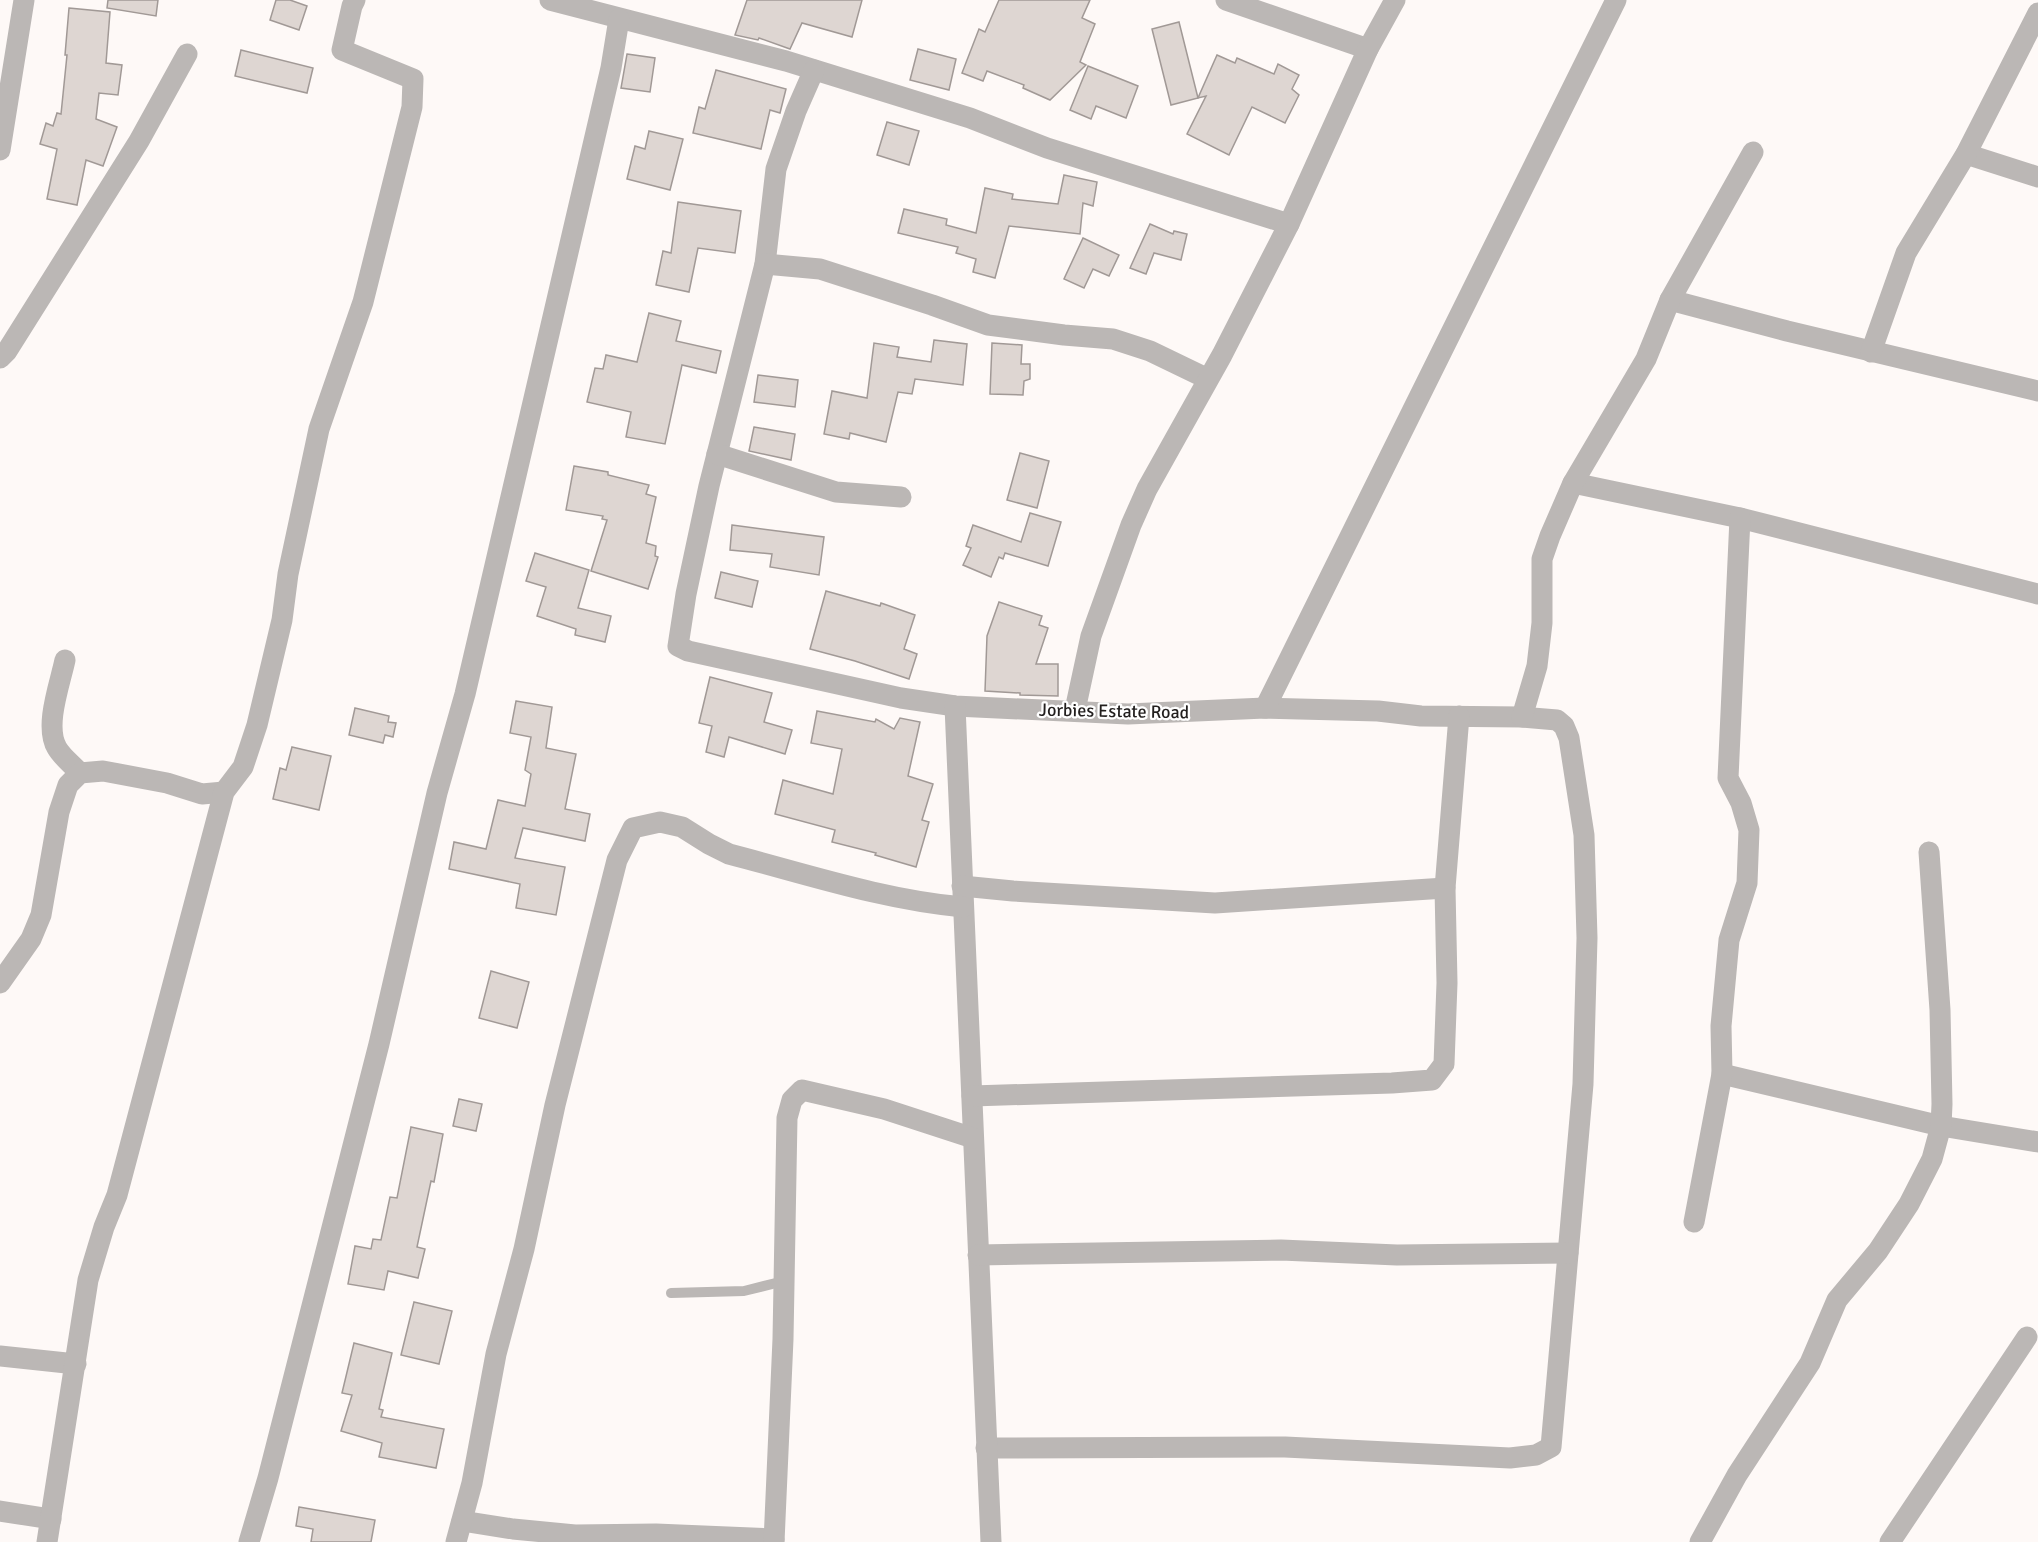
<svg xmlns="http://www.w3.org/2000/svg" width="2038" height="1542" viewBox="0 0 2038 1542" font-family="Signika,sans-serif">
  <rect width="100%" height="100%" fill="#fef9f7"/>
  <g fill="#ded6d2" stroke="#a19996" stroke-width="1.5">
    <polygon points="108,0 158,0 156,16 107,8"/>
    <polygon points="276,0 290,0 307,6 299,30 270,20"/>
    <polygon points="747,0 862,0 852,37 802,23 790,49 759,38 758,40 735,35"/>
    <polygon points="999,0 1090,0 1082,18 1095,24 1080,62 1086,65 1050,100 1023,88 1024,85 987,71 983,81 962,73 979,29 985,32"/>
    <polygon points="69,8 110,12 106,63 122,65 118,95 99,93 96,119 117,127 103,166 86,160 77,205 47,199 57,149 40,144 46,123 53,126 57,113 61,114 67,55 65,55"/>
    <polygon points="1179,22 1198,98 1171,105 1152,29"/>
    <polygon points="918,49 956,59 949,90 910,80"/>
    <polygon points="241,50 313,68 307,93 235,76"/>
    <polygon points="627,54 655,58 650,92 621,88"/>
    <polygon points="1217,55 1235,63 1237,58 1274,74 1278,64 1299,75 1292,89 1299,95 1285,123 1252,107 1229,155 1187,134 1206,96 1198,98"/>
    <polygon points="1088,66 1138,86 1126,118 1096,106 1091,119 1070,110"/>
    <polygon points="716,70 786,89 780,113 770,110 761,149 693,133 699,107 705,109"/>
    <polygon points="887,122 919,131 909,165 877,155"/>
    <polygon points="649,131 683,139 670,190 627,179 635,146 645,149"/>
    <polygon points="1064,175 1097,182 1093,206 1083,203 1080,234 1009,226 995,278 973,272 976,259 956,253 958,247 898,233 904,209 947,219 946,225 976,233 985,188 1013,194 1012,199 1058,204"/>
    <polygon points="678,202 741,211 735,253 698,248 689,292 656,285 663,251 671,253"/>
    <polygon points="1150,224 1173,234 1174,231 1187,234 1181,260 1154,253 1146,274 1130,268"/>
    <polygon points="1083,238 1119,255 1109,276 1093,269 1084,288 1064,279"/>
    <polygon points="649,313 681,321 676,341 721,351 716,373 682,365 665,444 626,437 631,412 587,402 595,368 603,369 606,355 637,362"/>
    <polygon points="934,340 967,344 963,385 915,379 912,394 898,392 886,442 850,433 849,439 824,434 832,391 867,398 874,343 899,347 897,357 931,362"/>
    <polygon points="992,343 1022,345 1021,364 1030,364 1030,379 1024,381 1023,395 990,394"/>
    <polygon points="758,375 798,380 795,407 754,402"/>
    <polygon points="754,427 795,434 791,460 749,451"/>
    <polygon points="1020,453 1049,461 1037,508 1007,500"/>
    <polygon points="574,466 608,472 608,475 649,485 646,494 656,497 646,543 656,546 655,556 658,557 648,589 591,571 607,520 602,519 603,516 566,510"/>
    <polygon points="1030,513 1061,522 1048,566 1005,553 1003,559 999,557 991,577 963,565 971,548 966,546 973,525 1021,542"/>
    <polygon points="732,525 824,537 819,575 770,567 772,554 730,550"/>
    <polygon points="535,553 589,570 578,608 611,616 605,642 575,635 576,629 537,616 546,587 526,581"/>
    <polygon points="721,572 758,581 752,607 715,598"/>
    <polygon points="826,591 880,606 881,603 915,615 904,649 917,654 909,679 855,661 810,649"/>
    <polygon points="999,602 1042,616 1039,625 1048,628 1036,664 1058,664 1058,696 1020,695 1020,693 985,691 987,636"/>
    <polygon points="710,677 772,693 764,722 792,730 785,754 729,737 724,757 706,752 712,726 699,723"/>
    <polygon points="516,701 552,707 546,748 576,754 565,809 590,814 585,841 523,828 515,858 565,867 556,915 516,908 520,884 449,869 454,842 486,849 498,800 525,806 531,774 525,770 531,737 510,733"/>
    <polygon points="355,708 389,716 388,722 396,723 393,737 385,735 383,743 349,735"/>
    <polygon points="817,711 875,722 876,719 894,729 900,718 920,722 908,776 933,784 922,820 929,822 916,867 875,855 876,853 832,842 835,830 775,814 783,780 833,794 842,749 811,743"/>
    <polygon points="292,747 331,756 319,810 273,799 280,768 286,770"/>
    <polygon points="491,971 529,982 517,1028 479,1018"/>
    <polygon points="459,1099 482,1104 476,1131 453,1126"/>
    <polygon points="411,1127 443,1134 434,1182 431,1181 417,1247 425,1249 418,1278 388,1271 384,1290 348,1284 355,1246 371,1249 373,1239 381,1240 390,1197 397,1198"/>
    <polygon points="414,1302 452,1311 439,1364 401,1355"/>
    <polygon points="354,1343 392,1353 379,1409 383,1410 381,1417 444,1429 436,1468 379,1457 382,1443 341,1431 352,1395 342,1393"/>
    <polygon points="299,1507 375,1520 371,1542 311,1542 313,1529 296,1526"/>
  </g>
  <g fill="none" stroke-linecap="round" stroke-linejoin="round">
    <polyline stroke="#bbb7b5" stroke-width="10" points="671,1293 744,1291 784,1281"/>
    <g stroke="#bbb7b5" stroke-width="21">
      <polyline points="550,0 786,61 970,118 1047,148 1289,224"/>
      <polyline points="1226,0 1368,49"/>
      <polyline points="814,70 796,111 776,169 765,264 709,486 686,594 678,646 688,651 901,698 955,706 1128,714 1265,708 1378,711 1421,716 1522,717 1557,720 1564,726 1569,738 1584,835 1587,938 1583,1084 1551,1447 1536,1455 1510,1458 1285,1447 986,1448"/>
      <polyline points="0,150 24,0"/>
      <polyline points="1966,154 2038,177"/>
      <polyline points="765,264 820,269 932,305 988,325 1064,335 1113,339 1150,351 1208,379"/>
      <polyline points="1670,300 1787,331 2038,391"/>
      <polyline points="1871,352 1906,253 1966,154 2038,13"/>
      <polyline points="0,358 7,351 139,141 187,54"/>
      <polyline points="717,454 836,492 901,497"/>
      <polyline points="1573,483 1740,518 2038,594"/>
      <path d="M 65,660 C 60,684 44,726 57,748 C 62,757 73,765 80,773"/>
      <polyline points="955,706 991,1542"/>
      <polyline points="1265,708 1616,0"/>
      <polyline points="1075,710 1091,636 1131,525 1147,489 1222,355 1289,224 1368,49 1395,0"/>
      <polyline points="1522,717 1537,666 1542,623 1542,559 1550,536 1573,483 1646,359 1670,300 1753,152"/>
      <polyline points="962,886 1013,891 1215,903 1445,888"/>
      <polyline points="0,983 31,939 41,915 59,812 68,785 80,773 103,771 167,783 202,794 224,792"/>
      <polyline points="1722,1074 1941,1126 2038,1142"/>
      <polyline points="972,1096 1392,1083 1432,1080 1444,1064 1447,983 1445,888 1459,716"/>
      <polyline points="1694,1222 1722,1074 1721,1026 1729,940 1747,883 1749,830 1741,803 1728,778 1740,518"/>
      <polyline points="978,1255 1281,1250 1397,1255 1568,1253"/>
      <polyline points="0,1356 76,1364"/>
      <polyline points="0,1511 51,1519"/>
      <polyline points="462,1521 513,1529 575,1535 656,1534 774,1539"/>
      <polyline points="47,1542 88,1280 104,1227 117,1195 224,792 243,767 257,725 282,620 288,574 319,429 363,302 412,107 413,79 342,50 352,6 355,0"/>
      <polyline points="249,1542 268,1478 379,1044 437,793 465,694 611,68 619,19"/>
      <path d="M 456,1542 L 472,1483 L 496,1354 L 524,1249 L 555,1105 L 617,860 L 633,828 L 660,822 L 682,827 L 709,844 L 729,854 C 806,874 884,900 963,907"/>
      <polyline points="774,1542 783,1339 787,1118 792,1100 802,1090 884,1109 973,1138"/>
      <polyline points="1700,1542 1737,1475 1810,1363 1837,1300 1878,1251 1909,1204 1932,1159 1941,1126 1942,1104 1940,1010 1929,852"/>
      <polyline points="1890,1542 2027,1337"/>
    </g>
  </g>
  <g text-anchor="middle" dominant-baseline="central" stroke-width="4.5" stroke-linejoin="round" paint-order="stroke">
    <g font-size="18" fill="#221f1e" stroke="#fff">
      <text transform="translate(1114 711) rotate(1)">Jorbies Estate Road</text>
    </g>
  </g>
</svg>
